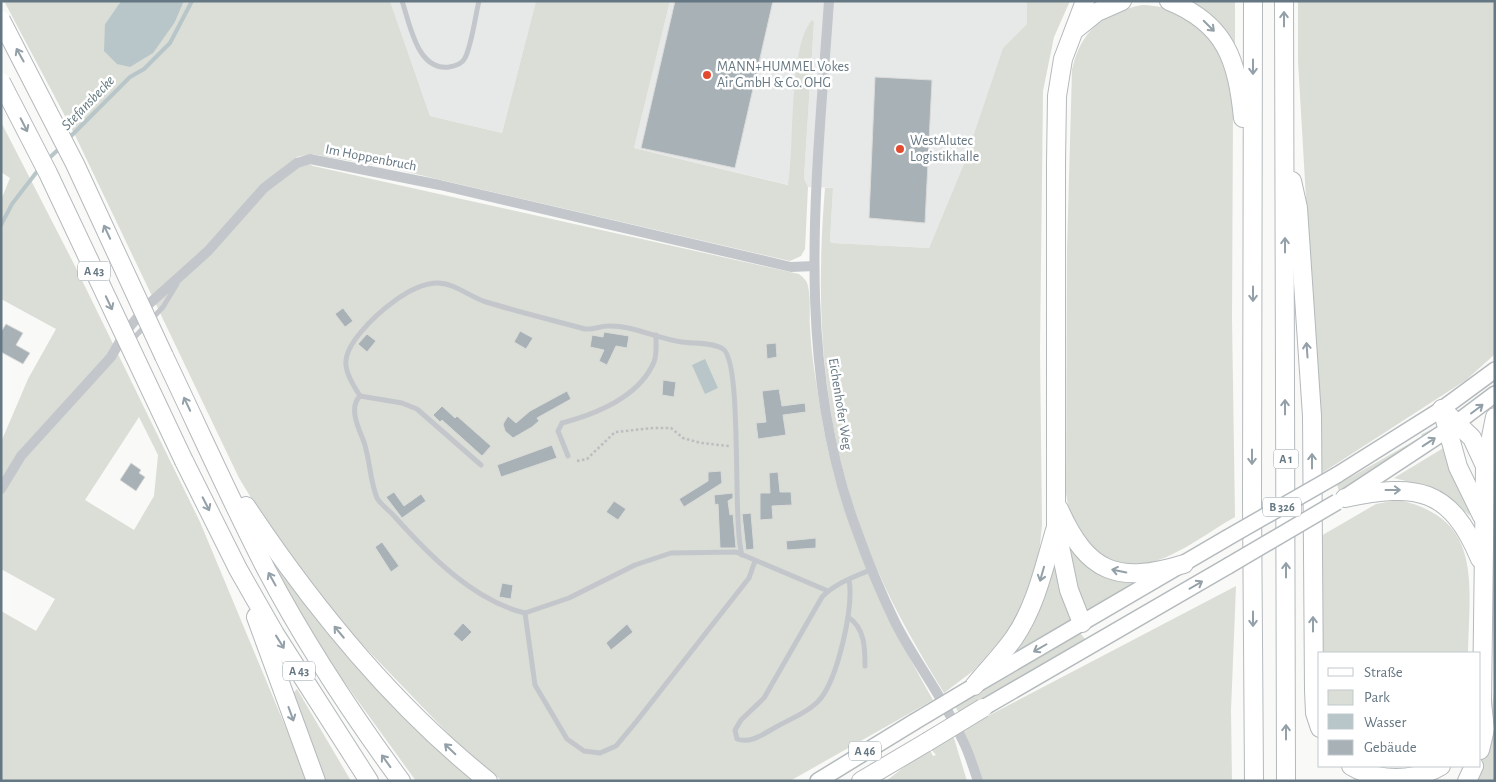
<svg xmlns="http://www.w3.org/2000/svg" width="1496" height="782" viewBox="0 0 1496 782" font-family="'Alegreya Sans',sans-serif">
  <rect width="100%" height="100%" fill="#f9f9f7"/>
  <g fill="#e7e9e8">
    <polygon points="390,1 536,1 502,133 430,116"/>
    <polygon points="670,1 1027,1 1027,24 1003,49 963,166 929,248 832,243 830,241 833,188 808,187 804,178 814,22 799,55 789,185 634,148"/>
  </g>
  <g fill="#daded6" fill-rule="evenodd">
    <path d="M 4,1 L 121,1 L 105,24 L 163,36 L 175,22 L 184,1 L 390,1 L 430,116 L 502,133 L 536,1 L 670,1 L 634,148 L 788,185 C 795,147 788,47 812,20 L 814,22 L 804,178 L 808,187 L 805,249 L 801,256 L 790,261 L 390,168 L 312,154 L 296,157 L 313,166 L 799,274 C 804,278 807,281 808,286 C 811,300 809,315 810,328 C 811,352 815,376 819,400 C 834,508 879,606 933,700 L 790,781 L 502,781 L 464,750 L 330,611 L 276,539 L 239,478 L 74,133 Z"/>
    <path d="M 1027,1 L 1070,1 L 1054,37 L 1043,91 L 1040,350 L 1042,525 L 1039,554 L 1016,623 L 973,671 L 944,693 C 919,652 895,611 876,567 C 823,443 814,320 825,188 L 833,188 L 830,241 L 832,243 L 929,248 L 963,166 L 1003,48 L 1027,24 Z"/>
    <polygon points="1190,1 1235,1 1235,49"/>
    <polygon points="1298,1 1495,1 1495,354 1466,380 1322,473 1298,61"/>
    <path d="M 1142,5 C 1207,7 1228,58 1233,114 L 1232,319 L 1235,517 C 1195,539 1134,594 1092,547 C 1086,540 1076,532 1072,524 C 1068,516 1068,502 1066,494 L 1067,251 L 1072,70 C 1081,30 1103,13 1142,5 Z"/>
    <path d="M 1,122 L 75,266 L 200,522 L 308,781 L 1,781 L 1,611 L 36,631 L 55,599 L 1,569 L 1,442 L 28,379 L 56,329 L 1,299 L 1,200 L 10,178 L 1,172 ZM 139,417 L 158,455 L 154,496 L 134,530 L 85,500 Z"/>
    <polygon points="1437,427 1439,430 1339,491 1337,485 1421,437 1422,434"/>
    <polygon points="1495,443 1495,781 1473,781 1485,751 1494,692 1492,497"/>
    <polygon points="1445,447 1467,500 1470,516 1449,497 1433,488 1394,478"/>
    <path d="M 1398,500 C 1484,518 1469,584 1468,653 L 1323,653 L 1321,536 L 1376,504 Z"/>
    <polygon points="1066,537 1139,581 1083,613"/>
    <polygon points="262,541 326,632 418,731 473,781 416,781 316,643 287,592"/>
    <polygon points="1054,551 1075,618 1013,655 1012,653"/>
    <polygon points="1236,586 1231,710 1232,781 983,781 963,729"/>
    <polygon points="1080,633 1085,639 1083,642 959,713 955,706"/>
    <polygon points="297,689 351,781 321,781 291,696"/>
    <polygon points="953,735 967,781 886,781 929,748 933,756 936,755 931,749"/>
  </g>
  <g fill="#b8c6c9">
    <polygon points="121,1 184,1 175,22 153,53 130,67 117,64 104,51 105,24"/>
    <polygon points="705,359 718,388 705,394 692,365"/>
  </g>
  <g fill="none" stroke-linecap="round" stroke-linejoin="round">
    <g stroke="#b8c6c9" stroke-width="4">
      <polyline points="68,139 130,77 144,69 170,43 192,1"/>
      <polyline points="47,160 60,148"/>
      <polyline points="1,225 12,204 39,169"/>
    </g>
  </g>
  <g fill="#a7b1b6" stroke="#dbdbd9">
    <polygon points="675,1 773,1 735,168 641,148"/>
    <polygon points="875,77 932,80 925,223 869,218"/>
    <polygon points="343,308 353,321 345,327 335,314"/>
    <polygon points="6,324 23,333 16,345 30,353 23,364 1,352 1,332"/>
    <polygon points="520,331 533,338 526,349 514,342"/>
    <polygon points="604,332 629,336 627,348 616,346 607,365 599,361 604,350 590,347 592,335 603,337"/>
    <polygon points="367,334 376,341 367,352 358,344"/>
    <polygon points="776,343 777,357 767,359 766,344"/>
    <polygon points="663,380 676,382 674,397 662,395"/>
    <polygon points="779,389 782,406 805,403 806,412 783,415 786,435 758,439 756,423 766,422 762,391"/>
    <polygon points="567,391 571,399 537,418 539,421 532,427 513,438 505,431 503,424 508,416 516,423 530,411"/>
    <polygon points="442,406 455,418 457,416 491,446 482,456 442,420 440,422 433,415"/>
    <polygon points="552,445 557,458 501,477 497,465"/>
    <polygon points="131,463 141,470 139,473 145,477 136,491 120,480"/>
    <polygon points="721,471 722,483 684,507 679,499 708,481 708,472"/>
    <polygon points="778,472 780,492 791,492 792,505 772,506 773,519 760,520 760,493 770,493 769,473"/>
    <polygon points="394,492 404,506 421,494 426,501 402,518 386,497"/>
    <polygon points="733,493 733,498 728,501 730,515 733,514 736,548 720,548 718,504 715,505 714,495"/>
    <polygon points="614,501 626,509 618,520 606,512"/>
    <polygon points="751,513 754,549 746,550 742,514"/>
    <polygon points="816,538 816,548 787,550 786,541"/>
    <polygon points="382,542 399,566 391,572 375,547"/>
    <polygon points="502,583 513,585 511,599 499,597"/>
    <polygon points="463,623 472,632 462,642 453,634"/>
    <polygon points="627,624 633,632 611,650 606,643"/>
  </g>
  <g fill="none" stroke-linecap="round" stroke-linejoin="round">
    <g stroke="#b4babd" stroke-width="18">
      <g id="primary">
        <polyline points="1337,475 1442,409 1495,370"/>
        <polyline points="1347,496 1447,430 1495,394"/>
        <polyline points="979,683 1227,538"/>
        <polyline points="983,708 1228,566"/>
        <polyline points="818,781 914,722"/>
      </g>
    </g>
    <g stroke="#b4b9bc" stroke-width="20">
      <g id="highway">
        <path d="M 1169,1 C 1226,24 1237,60 1243,118"/>
        <polyline points="1253,1 1252,501 1254,781"/>
        <polyline points="1284,1 1286,781"/>
        <polyline points="1076,29 1097,12 1122,1"/>
        <polyline points="1292,181 1298,208 1312,416 1314,690 1315,713 1320,728"/>
        <path d="M 164,356 C 198,427 230,499 266,569 C 305,643 351,713 401,781"/>
        <polyline points="1442,409 1458,467 1482,516"/>
        <polyline points="1442,409 1472,438 1485,466"/>
        <polyline points="184,461 238,569 275,634 369,781"/>
        <path d="M 1345,498 C 1416,483 1450,487 1480,559"/>
        <path d="M 246,506 C 313,607 393,705 488,781"/>
        <path d="M 1059,509 C 1088,574 1118,584 1184,564"/>
        <polyline points="256,617 316,781"/>
        <polyline points="1082,623 1069,590 1056,527 1056,164 1057,96 1063,59 1085,1"/>
        <path d="M 974,686 C 987,670 1002,655 1014,638 C 1036,606 1044,567 1055,530"/>
        <polyline points="1480,750 1485,729 1482,703 1485,467 1495,417"/>
        <path d="M 1351,766 C 1378,782 1414,782 1441,766"/>
        <polyline points="861,781 927,742"/>
        <polyline points="1467,781 1474,766"/>
      </g>
    </g>
    <polyline stroke="#bbbec1" stroke-width="2.5" stroke-dasharray="2.5 2.5" stroke-linecap="butt" points="577,461 587,459 615,432 654,428 671,428 683,438 701,443 729,446"/>
    <g stroke="#c3c7cb" stroke-width="5">
      <path d="M 402,1 C 410,24 417,71 449,67 C 455,66 462,64 465,58 C 472,44 475,17 479,1"/>
      <polyline points="131,341 163,307 177,284"/>
      <path d="M 360,396 C 343,369 339,358 361,332 C 377,313 410,284 436,283 C 453,282 470,297 486,302 C 519,312 552,320 585,329 C 594,330 600,326 608,326 C 633,325 657,339 682,342 C 694,344 712,342 723,349 C 743,362 732,522 742,555"/>
      <path d="M 568,456 L 558,431 L 562,423 C 596,414 639,397 654,362 C 657,355 656,343 656,335"/>
      <path d="M 481,465 L 417,409 L 402,403 L 360,396 C 348,408 359,429 364,442 C 370,460 370,481 377,498 C 380,504 390,511 395,517 C 429,555 474,601 525,613 L 569,598 L 635,565 L 671,553 L 736,552 L 828,591"/>
      <path d="M 849,580 C 854,607 838,676 821,698 C 811,711 790,719 776,727 C 763,734 751,744 737,739 L 735,730 L 741,720 L 764,698 L 822,597 C 835,583 855,577 872,569"/>
      <polyline points="525,613 535,685 567,739 584,751 600,753 616,746 636,722 749,578 755,561"/>
      <path d="M 848,617 C 865,628 865,648 865,666"/>
    </g>
    <g stroke="#c3c7cb" stroke-width="10">
      <path d="M 829,1 C 817,178 793,361 857,531 C 868,562 881,593 895,622 C 915,662 944,698 962,739 C 969,752 973,767 978,781"/>
      <polyline points="1,489 21,456 111,357 126,331 149,304 208,251 264,188 297,163 310,159 440,185 791,267 814,266"/>
    </g>
    <use href="#primary" stroke="#fff" stroke-width="15"/>
    <use href="#highway" stroke="#fff" stroke-width="18"/>
    <g stroke="#b4babd" stroke-width="18" stroke-linecap="butt">
      <g id="primary-bridge">
        <polyline points="1227,538 1337,475"/>
        <polyline points="1228,566 1337,502"/>
        <polyline points="914,722 971,688"/>
      </g>
    </g>
    <g stroke="#b4b9bc" stroke-width="20" stroke-linecap="butt">
      <g id="highway-bridge">
        <polyline points="1,20 75,164 164,356"/>
        <polyline points="1,82 48,173 184,461"/>
        <polyline points="927,742 983,708"/>
      </g>
    </g>
    <use href="#primary-bridge" stroke="#fff" stroke-width="15"/>
    <use href="#highway-bridge" stroke="#fff" stroke-width="18"/>
  </g>
  <defs><path id="oneway-shaft" d="M-6 0H5M1.5-3L5.5 0L1.5 3" fill="none" stroke-width="1.6" stroke-linecap="round" stroke-linejoin="round" transform="scale(1.25)"/></defs>
  <g stroke="#93a0a8">
    <use href="#oneway-shaft" transform="translate(1284 19) rotate(-90)"/>
    <use href="#oneway-shaft" transform="translate(1209 26) rotate(45)"/>
    <use href="#oneway-shaft" transform="translate(20 55) rotate(-119)"/>
    <use href="#oneway-shaft" transform="translate(1253 67) rotate(90)"/>
    <use href="#oneway-shaft" transform="translate(24 125) rotate(63)"/>
    <use href="#oneway-shaft" transform="translate(107 232) rotate(-115)"/>
    <use href="#oneway-shaft" transform="translate(1285 245) rotate(-90)"/>
    <use href="#oneway-shaft" transform="translate(1253 294) rotate(90)"/>
    <use href="#oneway-shaft" transform="translate(109 303) rotate(65)"/>
    <use href="#oneway-shaft" transform="translate(1307 350) rotate(-94)"/>
    <use href="#oneway-shaft" transform="translate(187 404) rotate(-115)"/>
    <use href="#oneway-shaft" transform="translate(1285 407) rotate(-90)"/>
    <use href="#oneway-shaft" transform="translate(1477 409) rotate(-37)"/>
    <use href="#oneway-shaft" transform="translate(1429 442) rotate(-33)"/>
    <use href="#oneway-shaft" transform="translate(1252 457) rotate(90)"/>
    <use href="#oneway-shaft" transform="translate(1312 461) rotate(-90)"/>
    <use href="#oneway-shaft" transform="translate(1393 490)"/>
    <use href="#oneway-shaft" transform="translate(206 504) rotate(63)"/>
    <use href="#oneway-shaft" transform="translate(1286 570) rotate(-90)"/>
    <use href="#oneway-shaft" transform="translate(1119 571) rotate(-168)"/>
    <use href="#oneway-shaft" transform="translate(1042 574) rotate(106)"/>
    <use href="#oneway-shaft" transform="translate(272 579) rotate(-119)"/>
    <use href="#oneway-shaft" transform="translate(1196 585) rotate(-30)"/>
    <use href="#oneway-shaft" transform="translate(1253 619) rotate(90)"/>
    <use href="#oneway-shaft" transform="translate(1313 624) rotate(-90)"/>
    <use href="#oneway-shaft" transform="translate(339 632) rotate(-130)"/>
    <use href="#oneway-shaft" transform="translate(280 642) rotate(58)"/>
    <use href="#oneway-shaft" transform="translate(1040 648) rotate(150)"/>
    <use href="#oneway-shaft" transform="translate(291 714) rotate(70)"/>
    <use href="#oneway-shaft" transform="translate(1286 732) rotate(-90)"/>
    <use href="#oneway-shaft" transform="translate(450 749) rotate(-136)"/>
    <use href="#oneway-shaft" transform="translate(386 761) rotate(-126)"/>
  </g>
  <g fill="#e24b2f" stroke="#fff" stroke-width="2">
    <circle cx="707" cy="75" r="5"/>
    <circle cx="900" cy="149" r="5"/>
  </g>
  <g text-anchor="middle" dominant-baseline="central" stroke-width="5" stroke-linejoin="round" paint-order="stroke">
    <g fill="#fff" stroke="#93a0a8" stroke-width="1">
      <rect x="78" y="261.5" width="32" height="19" rx="4"/>
      <rect x="1273.5" y="449.5" width="25" height="19" rx="4"/>
      <rect x="1263" y="497.5" width="38" height="19" rx="4"/>
      <rect x="283" y="661.5" width="32" height="19" rx="4"/>
      <rect x="849" y="741.5" width="32" height="19" rx="4"/>
    </g>
    <g font-size="12" font-weight="bold" fill="#657782">
      <text x="94" y="271">A 43</text>
      <text x="1286" y="459">A 1</text>
      <text x="1282" y="507">B 326</text>
      <text x="299" y="671">A 43</text>
      <text x="865" y="751">A 46</text>
    </g>
    <g font-size="14" fill="#657782" stroke="#fff" text-anchor="start">
      <text x="717" y="67">MANN+HUMMEL Vokes<tspan x="717" dy="16">Air GmbH &amp; Co. OHG</tspan></text>
      <text x="910" y="141">WestAlutec<tspan x="910" dy="16">Logistikhalle</tspan></text>
    </g>
    <g font-size="14" fill="#657782" stroke="#fff">
      <text transform="translate(371 158) rotate(11)">Im Hoppenbruch</text>
      <text transform="translate(840 404) rotate(81)">Eichenhofer Weg</text>
    </g>
    <g font-size="15" font-style="italic" fill="#60767c" stroke="#fff">
      <text transform="translate(88 103) rotate(-46)">Stefansbecke</text>
    </g>
  </g>
  <rect width="1496" height="782" fill="none" stroke="#657782" stroke-width="5"/>
  <rect x="1318" y="652" width="162" height="115" fill="#ffffff" stroke="#c1c9cd"/>
  <rect x="1328" y="668" width="25" height="8" fill="#ffffff" stroke="#c1c9cd"/>
  <text x="1364" y="677" font-size="15" fill="#657782">Straße</text>
  <rect x="1328" y="690" width="25" height="15" fill="#daded6" stroke="#c1c9cd"/>
  <text x="1364" y="702" font-size="15" fill="#657782">Park</text>
  <rect x="1328" y="714" width="25" height="15" fill="#b8c6c9" stroke="#c1c9cd"/>
  <text x="1364" y="727" font-size="15" fill="#657782">Wasser</text>
  <rect x="1328" y="740" width="25" height="15" fill="#a7b1b6" stroke="#c1c9cd"/>
  <text x="1364" y="752" font-size="15" fill="#657782">Gebäude</text>
</svg>
